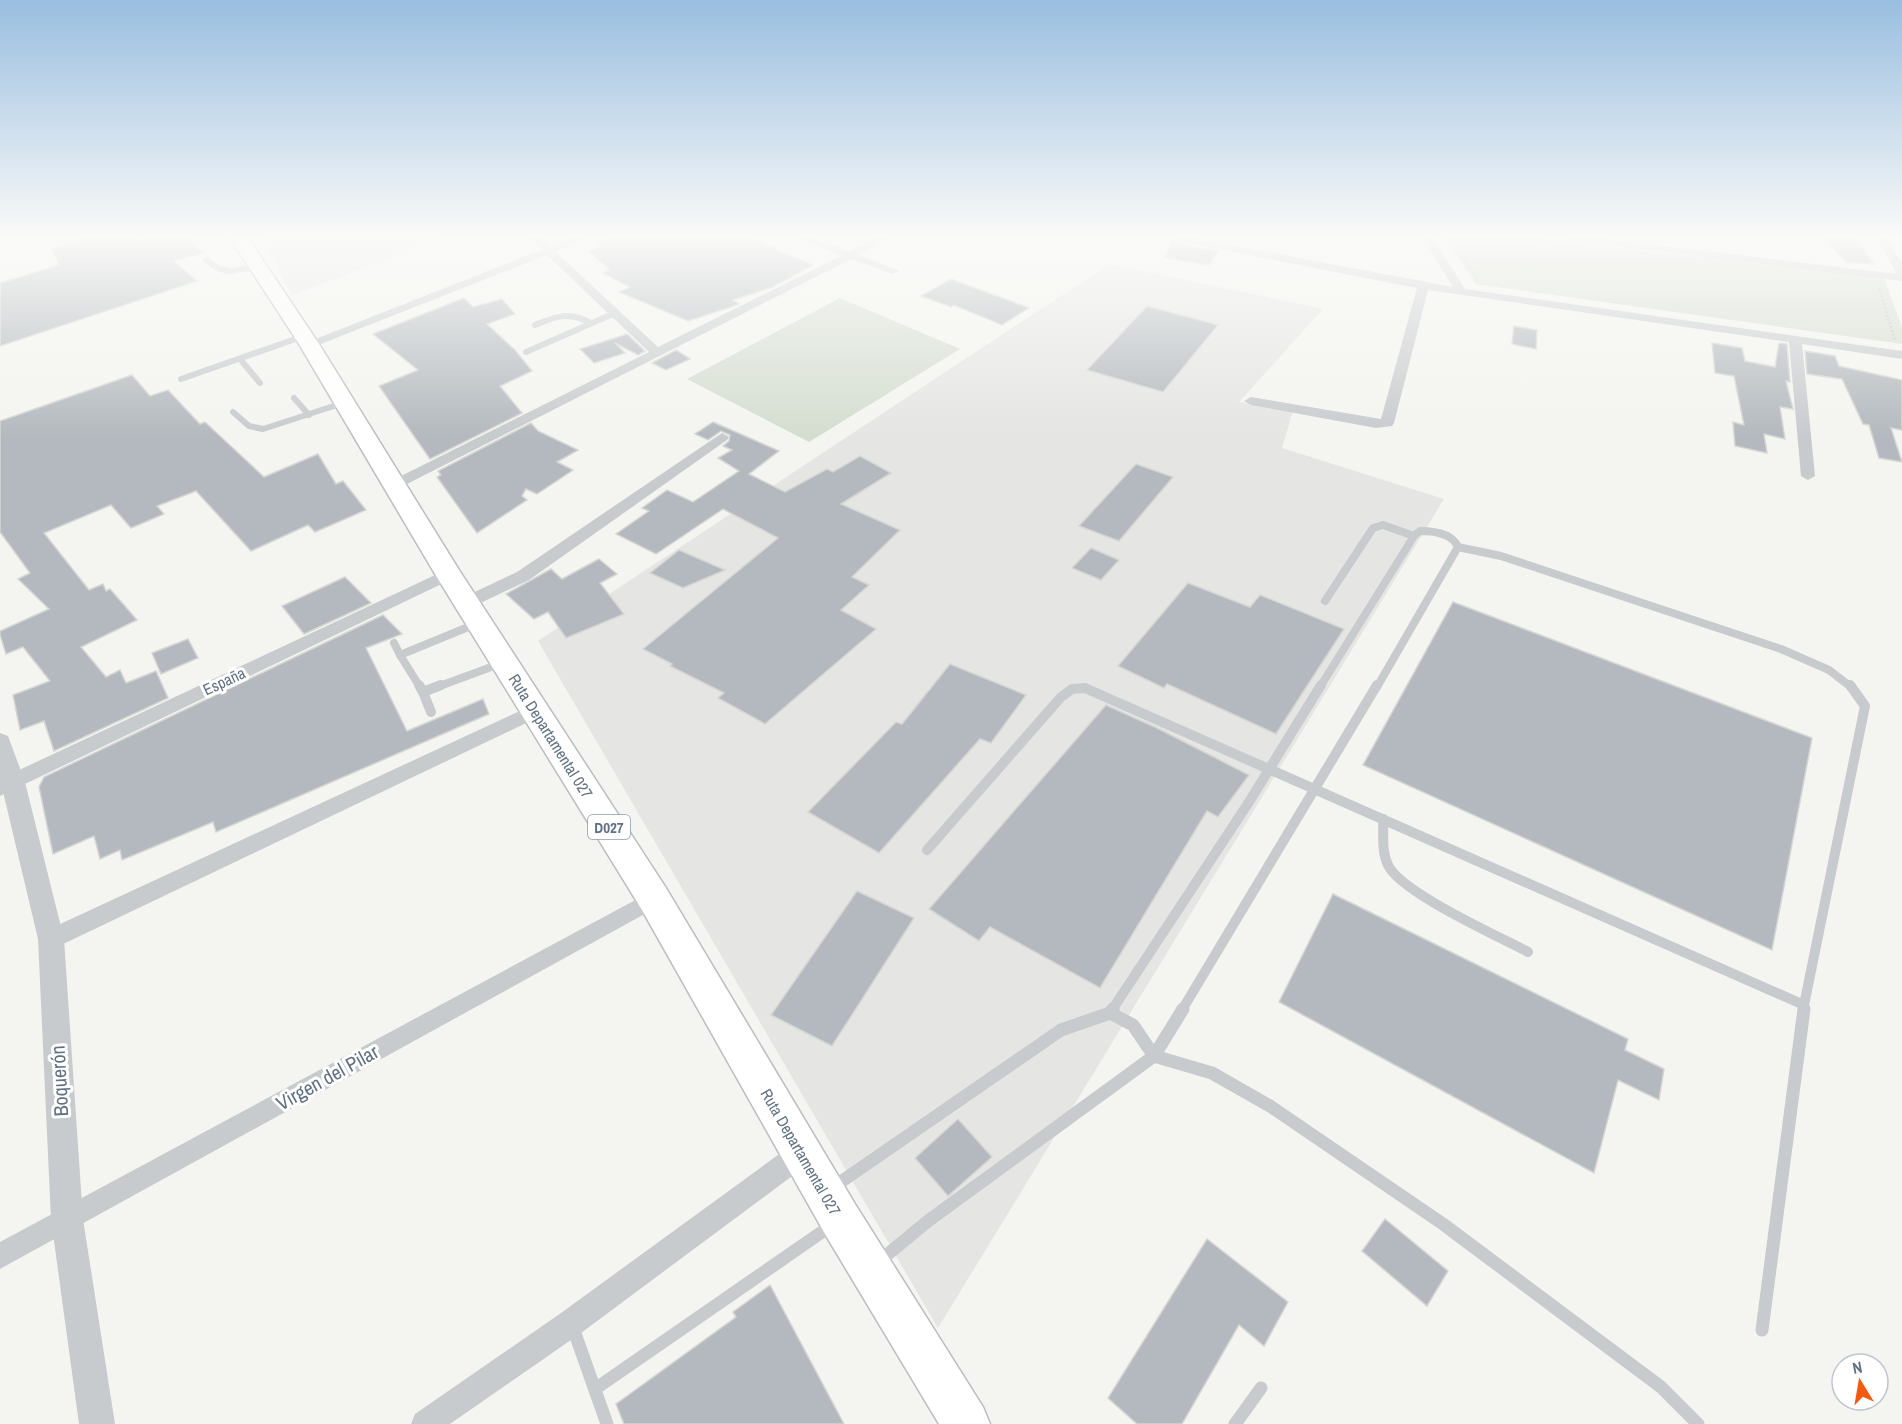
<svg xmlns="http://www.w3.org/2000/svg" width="1902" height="1424" viewBox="0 0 1902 1424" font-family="'Archivo Narrow',sans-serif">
  <rect width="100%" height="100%" fill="#f4f5f0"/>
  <g fill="#e5e6e3">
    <polygon points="262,238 443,238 292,295"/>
    <polygon points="1109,264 1323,309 1239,402 1293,411 1282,448 1444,499 938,1328 538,641"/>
  </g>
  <g fill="#d4ddd0">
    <polygon points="1444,238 1530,238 1884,278 1902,327 1902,344 1476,284"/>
    <polygon points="840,298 960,349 809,442 687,379"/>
  </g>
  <g fill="#b3b9be" stroke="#d5d6d3" stroke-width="1.5">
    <polygon points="89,238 134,238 136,242 150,238 188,238 203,253 174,261 197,281 0,346 0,283 59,265 52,249"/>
    <polygon points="614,238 750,238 813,265 773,287 733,300 739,304 737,305 688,321 619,292 630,287 603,273 610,270 588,251 601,247 596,243"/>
    <polygon points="1824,238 1850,238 1858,242 1874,264 1846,262"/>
    <polygon points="1172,241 1177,243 1218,251 1209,265 1165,258"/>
    <polygon points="951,279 1029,308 1002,325 954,305 951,307 921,296"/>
    <polygon points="464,298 473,307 502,299 515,314 487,324 515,350 532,371 500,386 522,413 430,459 379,386 418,370 373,334"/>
    <polygon points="1147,306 1218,325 1163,392 1087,370"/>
    <polygon points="1514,326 1537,330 1536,349 1512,344"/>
    <polygon points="627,334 645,351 638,355 615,343 625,353 594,363 580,349"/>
    <polygon points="1712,343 1742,348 1745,361 1775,367 1779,343 1787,344 1790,382 1786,381 1793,409 1780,407 1785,439 1764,434 1767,453 1735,446 1733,422 1744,425 1734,376 1715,373"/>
    <polygon points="676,350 690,359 666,370 652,363"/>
    <polygon points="1805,351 1835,356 1839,366 1902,380 1902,430 1891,428 1902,462 1879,458 1869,425 1863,424 1842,379 1807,374"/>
    <polygon points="132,375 150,396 168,390 200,424 205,422 264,477 318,454 336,484 343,481 366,510 315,532 308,525 251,551 196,491 157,506 164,514 131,528 111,505 44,533 89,590 103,584 106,591 110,589 137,620 81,647 106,677 120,670 126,683 156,671 168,698 54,751 44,721 20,730 13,695 50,681 23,647 6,654 0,635 0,631 49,609 18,579 30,573 0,532 0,421"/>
    <polygon points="713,422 779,451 749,474 785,492 827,469 833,472 860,456 891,473 841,504 900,530 852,577 869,585 841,610 876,629 765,724 718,698 724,693 670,666 672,664 643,649 778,538 723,509 656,554 616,534 649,511 642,508 667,490 693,502 739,471 718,458 732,450 723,446 729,441 730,435 721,431 708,440 695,434"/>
    <polygon points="531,423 538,431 578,450 557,462 573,470 537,494 526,489 522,496 527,500 477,533 437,477 441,475 438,471"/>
    <polygon points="1136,464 1173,477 1119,541 1079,526"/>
    <polygon points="1091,548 1119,560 1101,580 1072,568"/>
    <polygon points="679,550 725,570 683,588 650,573"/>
    <polygon points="599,559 617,574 600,583 624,614 566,638 548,612 534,619 506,594 551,569 562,579"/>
    <polygon points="345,577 371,603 304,634 282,606"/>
    <polygon points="1188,583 1250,607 1260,595 1344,629 1276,734 1167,684 1164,688 1118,666"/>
    <polygon points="1453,602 1812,738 1772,950 1363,765"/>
    <polygon points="383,615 402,634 366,648 407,731 483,699 489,714 216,832 213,822 122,860 120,850 100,859 94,836 53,854 39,787 44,777"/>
    <polygon points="188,639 198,658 161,674 152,653"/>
    <polygon points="950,664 1026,695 991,743 980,739 879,853 808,812 896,722 902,724"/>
    <polygon points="1106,705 1157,728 1249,775 1218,817 1207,811 1100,988 990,927 979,941 929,909"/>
    <polygon points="857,891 914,918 832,1046 771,1015"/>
    <polygon points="1333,894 1628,1039 1625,1050 1664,1069 1659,1100 1618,1080 1594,1173 1279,1002"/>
    <polygon points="958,1119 992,1157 948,1196 915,1158"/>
    <polygon points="1385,1219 1448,1271 1427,1306 1362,1251"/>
    <polygon points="1207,1239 1288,1302 1264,1346 1239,1325 1182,1424 1137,1424 1108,1398"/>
    <polygon points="770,1285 844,1424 624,1424 616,1404 736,1317 733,1312"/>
  </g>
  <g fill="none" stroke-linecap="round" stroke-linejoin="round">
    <g stroke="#babdc1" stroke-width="3">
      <polygon id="primary" points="230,238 248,238 319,344 459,570 666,888 855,1204 983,1407 990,1424 939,1424 825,1234 642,910 435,574 299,344"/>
    </g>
    <g stroke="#bec0c2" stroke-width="2" stroke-dasharray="2 2" stroke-linecap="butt">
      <polyline points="1451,238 1478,281"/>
      <polyline points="1516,238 1557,243"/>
      <polyline points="1879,288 1895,340"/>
    </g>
    <g stroke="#c8cbce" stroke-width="6">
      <path d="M 206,260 C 224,275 235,272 256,266"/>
      <path d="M 535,325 C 557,316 569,311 591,323"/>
      <polyline points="526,352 615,313"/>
      <polyline points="240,359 260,383"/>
      <polyline points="181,379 304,336"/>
      <polyline points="294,398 309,415"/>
      <polyline points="233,412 249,426 263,429 343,403"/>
    </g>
    <g stroke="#c8cbce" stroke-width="8">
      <polyline points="1458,547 1501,556 1781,649 1829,670 1851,687"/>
      <polyline points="1325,601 1373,528 1383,525 1414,536"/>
      <polyline points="394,643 400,655 478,623"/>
      <polyline points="400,655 420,687"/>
      <polyline points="437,687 502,663"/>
      <path d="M 1320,687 L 1414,536 L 1420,531 C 1434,531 1452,533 1458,547"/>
      <polyline points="1377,687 1458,547"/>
    </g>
    <g stroke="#c8cbce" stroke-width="10">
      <polyline points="419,685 423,692"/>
      <polyline points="431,712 423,692 441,685"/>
      <path d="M 1383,819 C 1384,834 1381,851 1388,865 C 1400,892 1498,936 1528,952"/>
      <polyline points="927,850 1061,697 1072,689 1085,688 1804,1005"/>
      <polyline points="1112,1010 1249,802 1321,685"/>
      <polyline points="1182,1010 1377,685"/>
      <polyline points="1803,1010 1865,706 1850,685"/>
    </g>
    <g stroke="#c8cbce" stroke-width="13">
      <polyline points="1110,1013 1133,1025 1154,1056 1212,1073 1270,1106 1443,1224 1661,1387 1698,1424"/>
      <polyline points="832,1188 1061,1030 1110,1013 1113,1009"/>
      <polyline points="877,1263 928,1221 1154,1056 1183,1009"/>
      <polyline points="572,1325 607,1424"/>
      <polyline points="1762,1330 1804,1009"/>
      <polyline points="595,1389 832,1225"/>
      <polyline points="1235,1424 1261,1388"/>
    </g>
    <g fill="#c8cbce" fill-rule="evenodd">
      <polygon points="530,238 541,238 550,247 573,238 587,238 556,252 658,347 841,256 798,238 812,238 849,251 876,238 889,238 859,255 899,271 893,274 851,259 399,488 389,488 387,485 389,482 649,352 547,255 313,347 309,348 303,344 541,250"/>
      <polygon points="1172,238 1193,238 1453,287 1423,238 1433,238 1465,289 1902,351 1902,359 1802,344 1815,476 1808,480 1801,476 1789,342 1428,290 1394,423 1392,426 1376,428 1251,405 1244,401 1251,397 1381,419 1417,288 1177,241"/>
      <polygon points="1567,238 1597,238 1897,274 1877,238 1887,238 1902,263 1902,281 1572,241"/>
      <polygon points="722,433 729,437 727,440 529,580 472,607 460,607 458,603 460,599 517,572"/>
      <polygon points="448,569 454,570 456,574 454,578 0,796 0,779"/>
      <polygon points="535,704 541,706 544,711 541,716 59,946 51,949 43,946 40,939 43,932"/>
      <polygon points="654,890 661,893 664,899 661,905 0,1269 0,1242"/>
      <polygon points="802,1141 811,1144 814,1153 811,1162 581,1333 450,1424 411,1424 415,1414 561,1313 793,1144"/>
    </g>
    <polygon fill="#c8cbce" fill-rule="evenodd" points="0,733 8,736 25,782 64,939 83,1219 115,1424 79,1424 51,1219 38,939 0,779"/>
    <use href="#primary" fill="#fff" fill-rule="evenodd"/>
  </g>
  <linearGradient id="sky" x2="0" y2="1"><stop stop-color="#99bee0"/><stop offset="0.54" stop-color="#fafaf8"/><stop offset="1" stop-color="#fafaf8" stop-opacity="0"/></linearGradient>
  <rect width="1902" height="437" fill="url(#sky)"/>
  <g text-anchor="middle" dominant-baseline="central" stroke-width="6" stroke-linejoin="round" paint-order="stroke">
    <rect fill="#fff" stroke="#909ca9" stroke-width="1.5" x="588" y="815" width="42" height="24" rx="4.5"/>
    <g font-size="15" font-weight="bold" fill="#607184">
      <text x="609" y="827">D027</text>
    </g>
    <g font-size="16" fill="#607184" stroke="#fff">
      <text transform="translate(224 681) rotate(-25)">España</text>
      <text transform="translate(551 736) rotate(58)">Ruta Departamental 027</text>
      <text transform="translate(801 1152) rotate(60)">Ruta Departamental 027</text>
    </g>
    <g font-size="20" fill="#607184" stroke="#fff">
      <text transform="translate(327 1077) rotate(-29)">Virgen del Pilar</text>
      <text transform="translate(59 1081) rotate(-93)">Boquerón</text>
    </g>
  </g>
  <g transform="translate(1860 1382) rotate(349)"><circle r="28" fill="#ffffff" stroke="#bfc6ce" stroke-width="1.5"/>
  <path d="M0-4.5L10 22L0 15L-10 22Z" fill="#f45910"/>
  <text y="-9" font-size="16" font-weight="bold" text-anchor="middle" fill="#607184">N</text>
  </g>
</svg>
